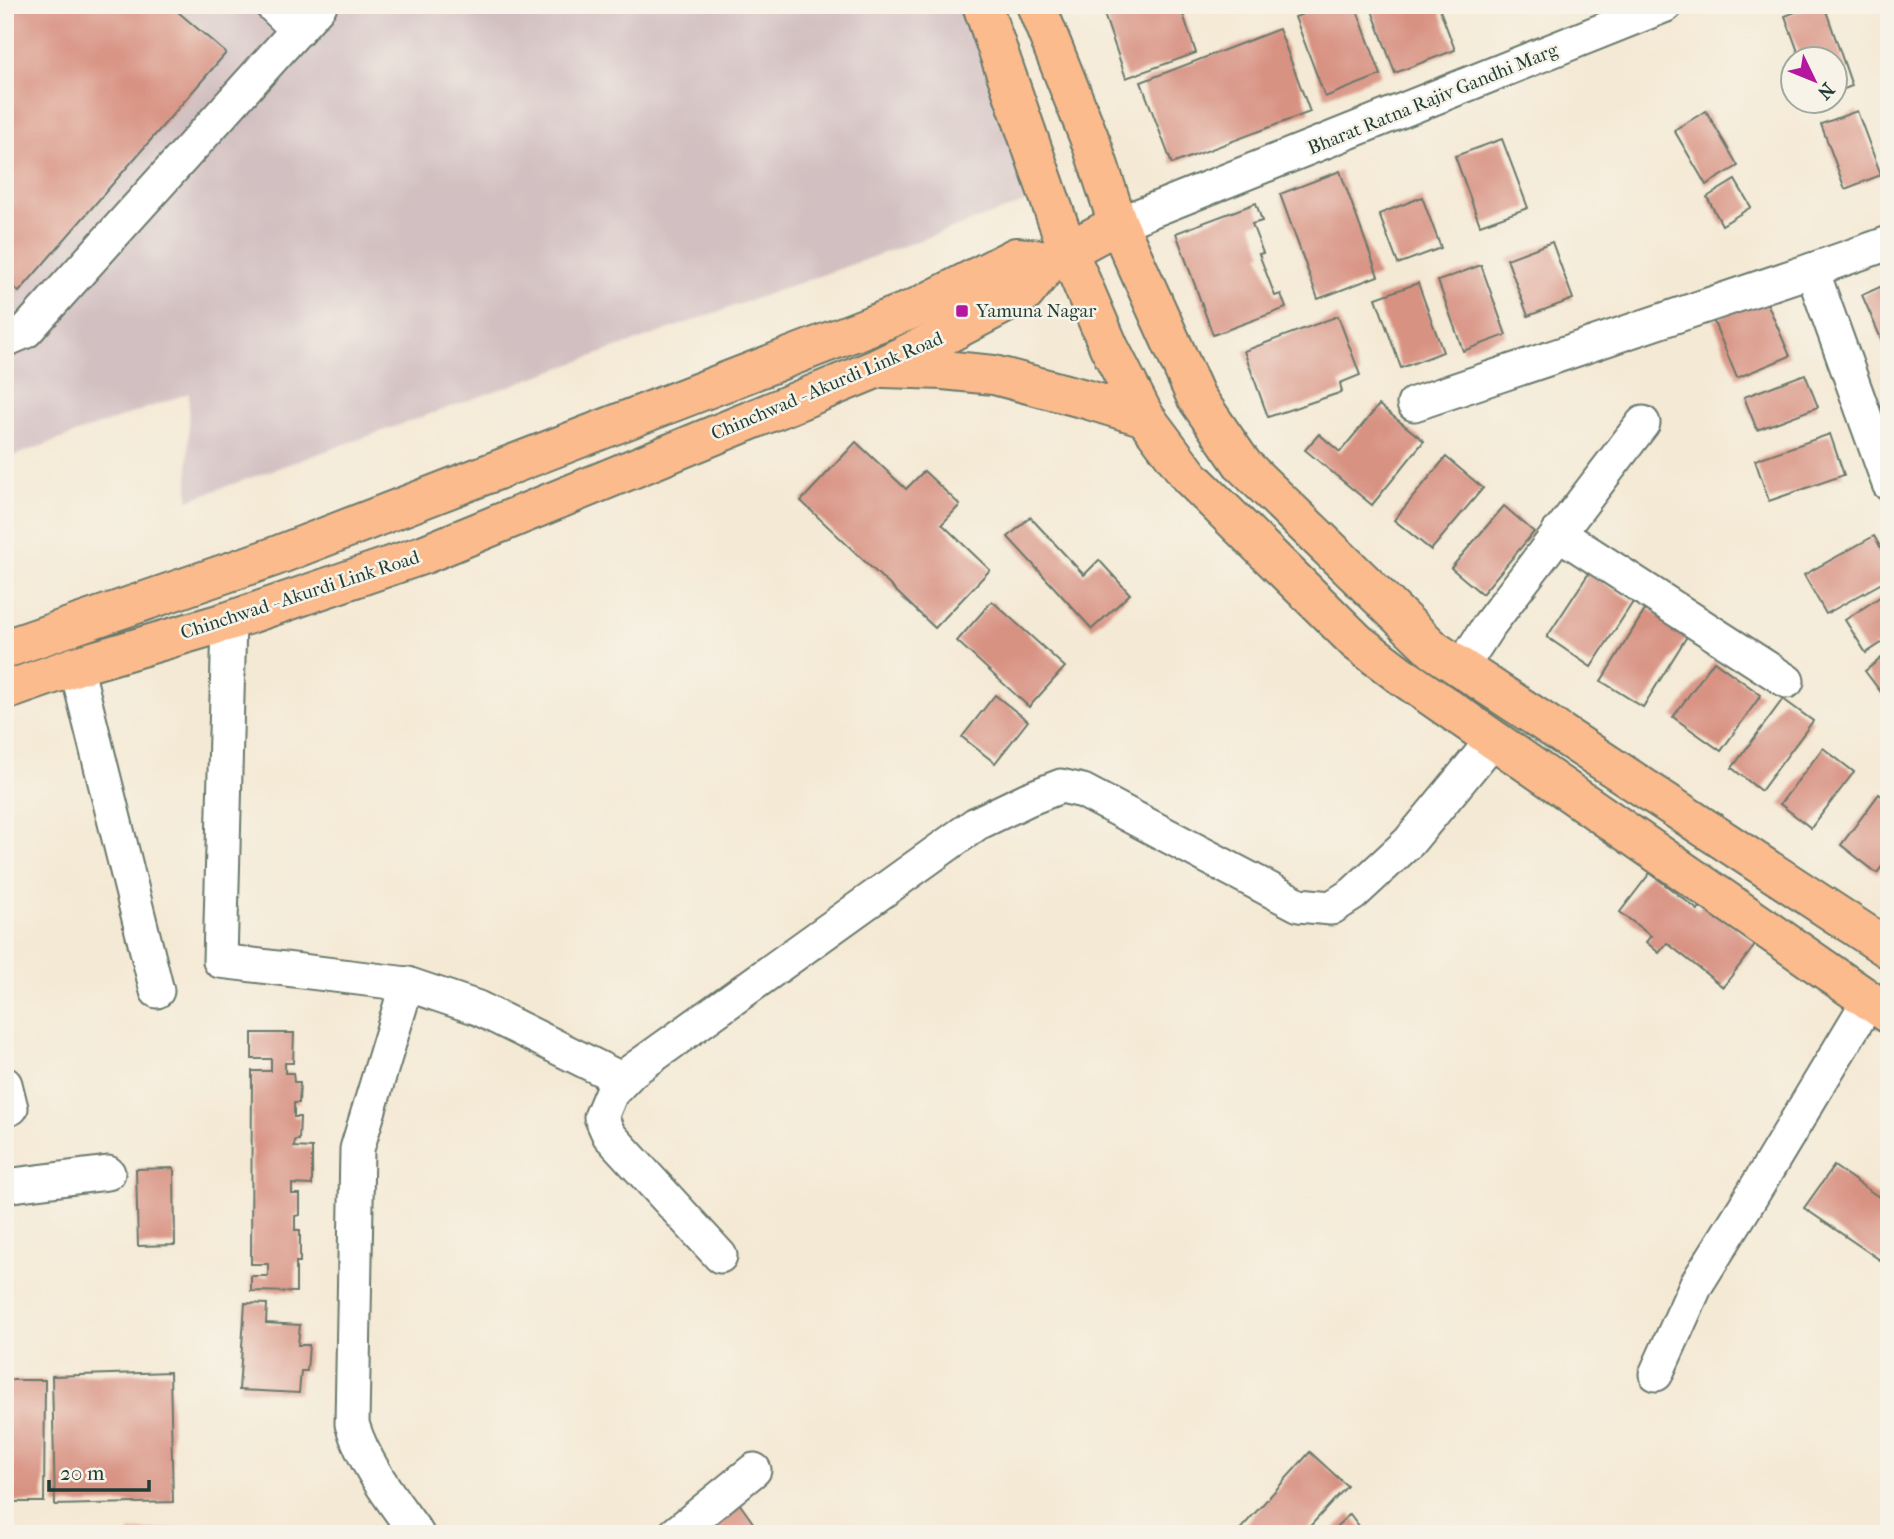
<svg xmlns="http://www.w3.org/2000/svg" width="1894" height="1539" viewBox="0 0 1894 1539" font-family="'IM FELL French Canon',serif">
  <rect width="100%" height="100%" fill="#f7f3e8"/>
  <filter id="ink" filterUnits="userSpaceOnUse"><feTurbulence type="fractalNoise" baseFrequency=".0143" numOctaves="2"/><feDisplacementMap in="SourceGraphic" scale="14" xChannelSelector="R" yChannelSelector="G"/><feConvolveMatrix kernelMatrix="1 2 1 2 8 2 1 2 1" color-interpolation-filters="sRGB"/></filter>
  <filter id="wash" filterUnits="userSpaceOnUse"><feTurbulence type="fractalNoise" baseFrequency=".00686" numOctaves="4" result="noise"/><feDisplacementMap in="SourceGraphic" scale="28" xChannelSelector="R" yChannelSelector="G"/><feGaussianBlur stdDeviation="1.57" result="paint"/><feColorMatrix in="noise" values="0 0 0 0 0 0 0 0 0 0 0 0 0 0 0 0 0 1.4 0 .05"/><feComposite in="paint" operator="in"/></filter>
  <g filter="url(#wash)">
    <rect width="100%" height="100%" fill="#f4e9d4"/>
    <polygon fill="#d2bfc1" points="5,5 974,5 1050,194 188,500 189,393 5,459"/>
    <g id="blocks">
      <g fill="#d89282">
        <polygon points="5,5 170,5 226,53 19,292 5,280"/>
        <polygon points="1129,5 1180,5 1196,53 1126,78 1104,14"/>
        <polygon points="1327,5 1355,5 1381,75 1325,97 1295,17"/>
        <polygon points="1370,5 1438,5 1455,50 1395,73"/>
        <polygon points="1813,5 1824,5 1852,86 1834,93 1834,60 1801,60 1785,16"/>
        <polygon points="1279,29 1310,112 1172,164 1141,82"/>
        <polygon points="1706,111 1738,166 1706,185 1674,130"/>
        <polygon points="1857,111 1881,175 1845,189 1821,124"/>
        <polygon points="1502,139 1528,208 1480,225 1455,156"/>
        <polygon points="1340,171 1378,276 1318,299 1280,194"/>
        <polygon points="1735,180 1751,207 1722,225 1707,197"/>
        <polygon points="1422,197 1441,248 1398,264 1379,214"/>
        <polygon points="1256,203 1262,221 1252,224 1263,253 1259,254 1275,296 1281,294 1286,308 1213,335 1176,233"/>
        <polygon points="1552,242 1573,299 1528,316 1507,259"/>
        <polygon points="1481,265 1506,335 1463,351 1438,281"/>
        <polygon points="1418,283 1443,352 1401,368 1376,298"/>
        <polygon points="1889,283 1889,346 1885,348 1862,295"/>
        <polygon points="1765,298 1790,356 1737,378 1713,320"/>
        <polygon points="1338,316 1360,375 1340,383 1342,392 1268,417 1244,351"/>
        <polygon points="1805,374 1818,407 1757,430 1744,397"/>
        <polygon points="1379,405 1424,441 1372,505 1305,450 1319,434 1340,452"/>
        <polygon points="1830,434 1844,475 1769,501 1755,460"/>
        <polygon points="856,442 906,489 924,471 960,505 942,524 990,570 935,628 801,501"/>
        <polygon points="1446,457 1483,488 1431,550 1394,520"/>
        <polygon points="1504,506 1534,532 1482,594 1451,568"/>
        <polygon points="1030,517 1084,575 1099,560 1130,594 1092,629 1008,537"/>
        <polygon points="1874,536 1889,562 1889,579 1826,614 1804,575"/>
        <polygon points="1589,573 1633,602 1591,667 1547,637"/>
        <polygon points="1889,591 1889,638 1866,653 1845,620"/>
        <polygon points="992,601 1065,667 1029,707 957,641"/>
        <polygon points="1647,607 1689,633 1643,707 1601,681"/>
        <polygon points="1889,652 1889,703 1865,671"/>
        <polygon points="1714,661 1761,695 1721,751 1673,717"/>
        <polygon points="995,695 1028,721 995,763 962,737"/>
        <polygon points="1783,699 1813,721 1761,791 1732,768"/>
        <polygon points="1823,748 1854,772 1811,828 1780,804"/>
        <polygon points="1879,794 1889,801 1889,857 1877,873 1841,845"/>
        <polygon points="1650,873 1698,910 1703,903 1756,944 1723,987 1667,943 1659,953 1646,942 1651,936 1620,912"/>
        <polygon points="252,1033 294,1033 293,1063 285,1063 285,1073 293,1073 294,1082 300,1082 299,1103 294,1103 294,1117 300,1117 299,1140 295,1140 294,1147 312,1148 312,1185 292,1184 292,1194 300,1194 300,1215 295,1216 295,1230 300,1230 300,1262 296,1262 296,1292 251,1291 251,1276 268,1276 268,1264 251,1264 252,1071 271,1071 271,1059 252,1059"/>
        <polygon points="1834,1166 1889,1204 1889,1266 1804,1208"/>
        <polygon points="174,1168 175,1245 138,1246 136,1169"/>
        <polygon points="245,1303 267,1304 266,1323 300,1325 298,1345 309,1345 307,1371 301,1371 299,1393 239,1390"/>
        <polygon points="170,1372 173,1502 55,1505 52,1376"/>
        <polygon points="5,1380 45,1380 44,1502 5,1502"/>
        <polygon points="1310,1452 1347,1486 1303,1534 1236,1534"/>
        <polygon points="739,1503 761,1534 696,1534"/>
        <polygon points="1350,1514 1365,1534 1328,1534"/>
        <polygon points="191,1528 191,1534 130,1534 130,1532"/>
      </g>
    </g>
  </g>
  <g filter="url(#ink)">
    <use href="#blocks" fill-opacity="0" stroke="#6a796c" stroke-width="2"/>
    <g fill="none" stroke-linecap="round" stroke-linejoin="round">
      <g stroke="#6a796c" stroke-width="37">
        <g id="minor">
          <polyline points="272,5 298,30"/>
          <polyline points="1118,224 1666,5"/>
          <polyline points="1812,270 1889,484"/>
          <polyline points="5,340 26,331 320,5"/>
          <polyline points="1414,404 1812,270 1889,243"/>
          <polyline points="1558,533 1787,681"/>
          <path d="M 229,621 L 220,961 L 407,984 L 357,1149 L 352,1424 C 365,1466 392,1499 417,1534"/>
          <polyline points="76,666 157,991"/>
          <polyline points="1461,668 1489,625 1643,423"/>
          <polyline points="407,984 478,1008 623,1080"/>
          <polyline points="5,1084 11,1108"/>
          <polyline points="5,1186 108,1173"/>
          <polyline points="720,1256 609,1135 601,1117 611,1093 632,1071 976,824 1028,799 1061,786 1083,791 1299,905 1331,908 1353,894 1409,842 1493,740"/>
          <polyline points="1656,1374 1696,1285 1746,1205 1868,1002"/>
          <polyline points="675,1534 754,1470"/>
        </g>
      </g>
      <g stroke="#6a796c" stroke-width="42">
        <g id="major">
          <polyline points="982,5 1068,251 1109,347 1145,417 1190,477 1357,642 1399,674 1889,1014"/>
          <polyline points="1036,5 1092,145 1118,224 1196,397 1243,465 1434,650 1889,949"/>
          <polyline points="884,368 943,370 994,375 1089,400 1145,417"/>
          <polyline points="5,649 273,557 916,308 1016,257 1051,260"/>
          <polyline points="5,691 76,666 229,621 425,554 878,368 928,344 1025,293 1051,260 1118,224"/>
        </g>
      </g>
      <use href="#minor" stroke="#fff" stroke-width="33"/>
      <use href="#major" stroke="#fbbb8d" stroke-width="38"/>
    </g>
  </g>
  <rect fill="#b5179e" stroke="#f7f3e8" stroke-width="2.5" x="955" y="304" width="14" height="14" rx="3.5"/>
  <g text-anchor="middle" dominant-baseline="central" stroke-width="5" stroke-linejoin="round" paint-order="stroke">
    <g font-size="19" fill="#1f3d34" stroke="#f7f3e8">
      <text transform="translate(1433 99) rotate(-22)">Bharat Ratna Rajiv Gandhi Marg</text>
      <text transform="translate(827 386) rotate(-23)">Chinchwad - Akurdi Link Road</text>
      <text transform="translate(300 595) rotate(-18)">Chinchwad - Akurdi Link Road</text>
    </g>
    <g font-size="19" fill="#1f3d34" stroke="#f7f3e8" text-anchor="start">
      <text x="976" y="311">Yamuna Nagar</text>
    </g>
  </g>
  <rect width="1894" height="1539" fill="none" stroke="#f7f3e8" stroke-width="28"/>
  <g transform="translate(1814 80) rotate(133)"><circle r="33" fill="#f7f3e8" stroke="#a1aaa0" stroke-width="2"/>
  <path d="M0-5L12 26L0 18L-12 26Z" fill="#b5179e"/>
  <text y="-10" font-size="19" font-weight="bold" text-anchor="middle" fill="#1f3d34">N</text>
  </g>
  <path d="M49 1480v10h100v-10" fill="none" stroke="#1f3d34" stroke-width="3.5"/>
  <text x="60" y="1480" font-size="21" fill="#1f3d34" stroke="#f7f3e8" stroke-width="5" paint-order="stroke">20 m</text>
</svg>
